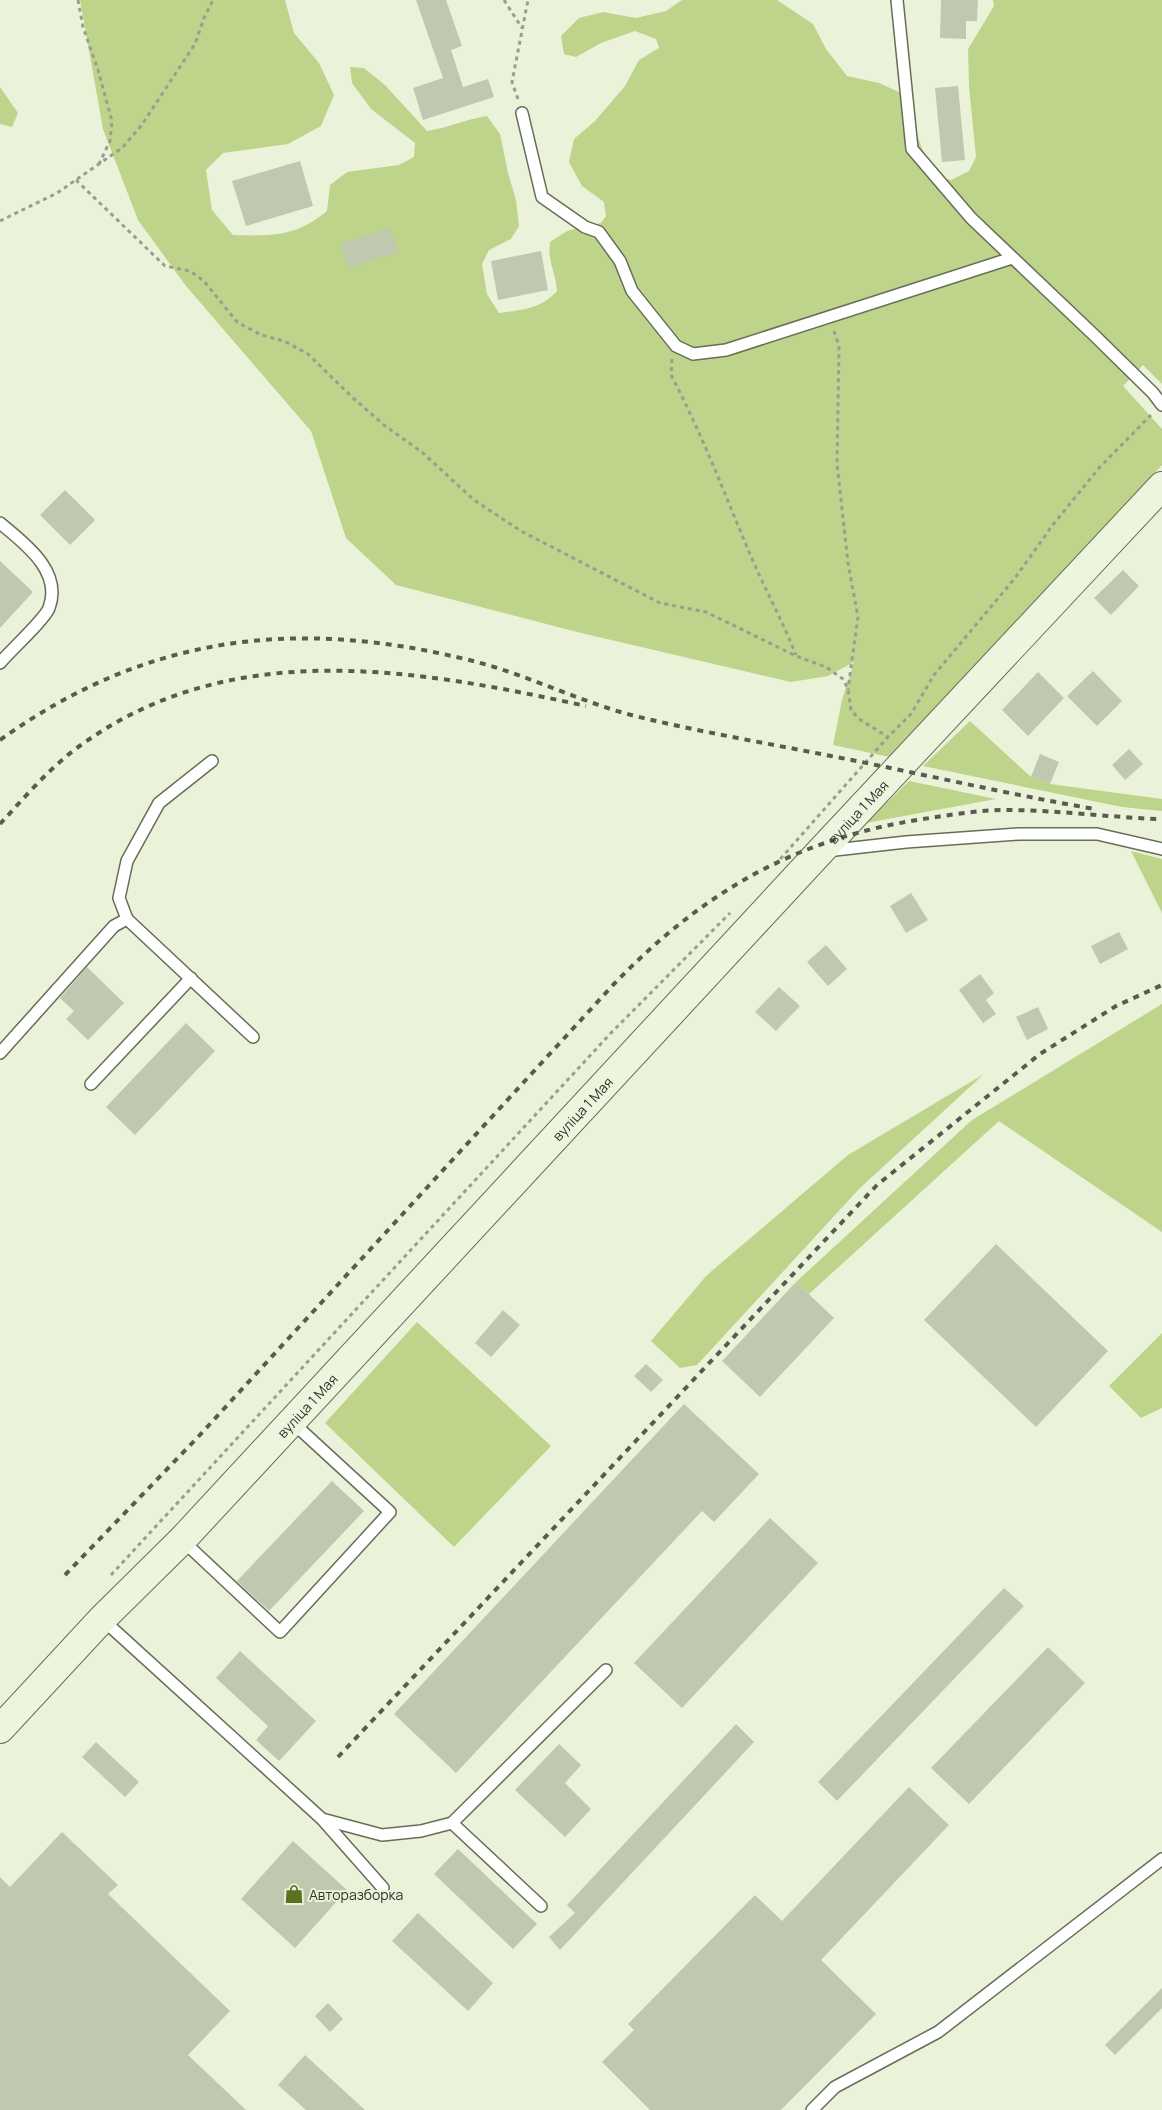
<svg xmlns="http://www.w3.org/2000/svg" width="1162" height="2110" viewBox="0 0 1162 2110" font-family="Manrope,sans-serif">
  <rect width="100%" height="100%" fill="#eaf3da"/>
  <g fill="#bdd48a">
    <path d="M 80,0 L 285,0 L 294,33 L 319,63 L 334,95 L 321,126 L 288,144 L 223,153 L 206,170 L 212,210 L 233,235 C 273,236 295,237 327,211 L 330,185 L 347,172 L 399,165 L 414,157 L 415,143 L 371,109 L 352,83 L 350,67 L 364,68 L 385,85 L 427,131 C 448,128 466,119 487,116 L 500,134 L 508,173 L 516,200 L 519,226 L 511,239 L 489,250 L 482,264 L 487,294 L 499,313 C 522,310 541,309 557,291 C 556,273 547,260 550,242 L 567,231 L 601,223 L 606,216 L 604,202 L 582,186 L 569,162 L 574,139 L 595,121 L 625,86 L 639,60 L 659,48 L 656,39 L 635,31 L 601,43 L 576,57 L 564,54 L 561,36 L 579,18 L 603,12 L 636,18 L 666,11 L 682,0 L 777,0 L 813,24 L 826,49 L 847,76 L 879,83 L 901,93 L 914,112 L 917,135 L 926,159 L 938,176 L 951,180 L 969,171 L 976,157 L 969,86 L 968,49 L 994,6 L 993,0 L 1162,0 L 1162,384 L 1143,365 L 1123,386 L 1162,429 L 1162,465 L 894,758 L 833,745 L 842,700 L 854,662 L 828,676 L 791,682 L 577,632 L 396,585 L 346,538 L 311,431 L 186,286 L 138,220 L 103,129 Z"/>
    <polygon points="0,87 18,113 12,127 0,124"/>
    <polygon points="970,721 1031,777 1050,784 1162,799 1162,811 1122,807 923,766"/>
    <polygon points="909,781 996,799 866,823"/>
    <polygon points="1131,851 1162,859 1162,913"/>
    <polygon points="1162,1004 1162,1232 999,1121 809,1294 796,1282 972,1120"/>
    <polygon points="984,1074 860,1188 697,1365 680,1368 651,1341 707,1275 848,1155"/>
    <polygon points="417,1322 551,1446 454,1547 325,1423"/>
    <polygon points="1162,1333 1162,1408 1141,1418 1109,1386"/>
  </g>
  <g fill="#c0c8b0">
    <polygon points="416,0 446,0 462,46 451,50 463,87 488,79 494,97 423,120 413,88 443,78"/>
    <polygon points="941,0 978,0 977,21 966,21 966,39 940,38"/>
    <polygon points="958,86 965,160 942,162 935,88"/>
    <polygon points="300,161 313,206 246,226 232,181"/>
    <polygon points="390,228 398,252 348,268 340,244"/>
    <polygon points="541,251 548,290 498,300 491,261"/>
    <polygon points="65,490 95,520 70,545 40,515"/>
    <polygon points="0,561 33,592 0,628"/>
    <polygon points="1123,570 1139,586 1111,615 1094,598"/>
    <polygon points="1093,671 1122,701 1097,726 1067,696"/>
    <polygon points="1038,672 1064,698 1028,736 1002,710"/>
    <polygon points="1129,749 1143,764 1125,780 1112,765"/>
    <polygon points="1040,754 1059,762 1050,784 1031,777"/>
    <polygon points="911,893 928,920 906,933 890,906"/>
    <polygon points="1119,932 1128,949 1100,964 1091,946"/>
    <polygon points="826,945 847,969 828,986 807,962"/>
    <polygon points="87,967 124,1003 88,1040 66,1019 74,1011 60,998"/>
    <polygon points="980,974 994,993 986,1000 996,1014 983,1023 959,990"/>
    <polygon points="779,987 800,1006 776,1031 755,1012"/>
    <polygon points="1038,1007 1048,1029 1027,1040 1016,1017"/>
    <polygon points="186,1023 215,1051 135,1135 106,1107"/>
    <polygon points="996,1244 1108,1351 1036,1427 924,1320"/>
    <polygon points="796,1282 834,1318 760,1397 722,1361"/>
    <polygon points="503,1310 520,1325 491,1357 475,1343"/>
    <polygon points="646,1364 663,1380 651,1392 634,1376"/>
    <polygon points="684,1404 759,1474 714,1522 702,1511 456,1773 394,1714"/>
    <polygon points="332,1481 364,1511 269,1611 237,1581"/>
    <polygon points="770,1518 818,1563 682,1708 634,1663"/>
    <polygon points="1004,1588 1024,1606 837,1801 818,1782"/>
    <polygon points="1048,1647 1085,1683 969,1804 931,1768"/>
    <polygon points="240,1651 316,1721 279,1761 256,1740 268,1726 216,1678"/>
    <polygon points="736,1724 754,1742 560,1950 549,1937 575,1913 567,1905"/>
    <polygon points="96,1742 139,1782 125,1797 82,1757"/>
    <polygon points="559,1744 581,1765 565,1783 591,1809 565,1837 515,1790"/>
    <polygon points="909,1787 949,1825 821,1960 876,2014 781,2110 650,2110 602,2062 634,2030 628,2024 755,1895 782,1921"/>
    <polygon points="62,1832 118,1885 108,1894 230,2011 188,2055 246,2110 0,2110 0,1877 10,1887"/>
    <polygon points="293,1841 347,1890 295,1948 241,1899"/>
    <polygon points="458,1849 537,1924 513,1949 434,1874"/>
    <polygon points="418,1913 493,1983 468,2011 392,1941"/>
    <polygon points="1162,1988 1162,2008 1115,2055 1105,2045"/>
    <polygon points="328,2003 343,2019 330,2032 315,2016"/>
    <polygon points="305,2055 365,2110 306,2110 278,2085"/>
  </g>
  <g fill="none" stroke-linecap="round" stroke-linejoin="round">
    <g stroke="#676e58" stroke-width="14">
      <g id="lane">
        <polyline points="897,0 912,149 971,218 1095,336 1153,393 1162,405"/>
        <polyline points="522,113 542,197 585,227 599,232 620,261 632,291 676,346 693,354 726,350 1012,258"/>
        <path d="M 0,523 C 24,543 63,571 49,608 C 45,619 10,651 0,663"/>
        <polyline points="826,851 906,842 1019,834 1097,834 1162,849"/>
        <polyline points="127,919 119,898 127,861 159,803 212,761"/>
        <polyline points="0,1053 114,926 127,919 253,1037"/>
        <polyline points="91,1084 191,978"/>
        <polyline points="182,1540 280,1632 390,1512 292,1422"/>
        <polyline points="102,1619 322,1819 382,1835 421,1831 452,1823 606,1670"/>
        <polyline points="323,1820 383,1888"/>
        <polyline points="452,1823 541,1906"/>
        <polyline points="812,2110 835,2087 938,2032 1162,1859"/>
      </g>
    </g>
    <g stroke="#676e58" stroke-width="30">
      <g id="secondary">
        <path id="s1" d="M 0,1729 L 102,1619 L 182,1540 L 831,840 L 1162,486"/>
      </g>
    </g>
    <g stroke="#999f8d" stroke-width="3" stroke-dasharray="4 4" stroke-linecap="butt">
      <polyline points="78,0 83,27 98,70 112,121 110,141 99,164"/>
      <polyline points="504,0 522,28"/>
      <polyline points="518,99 512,82 528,0"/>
      <polyline points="76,180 165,266 190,271 204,281 237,322 261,335 284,341 308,354 352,397 384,425 423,453 474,500 521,531 660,603 706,612 796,656 826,667 843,679 848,689 851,710 859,719 888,737"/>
      <polyline points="0,221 57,193 122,148 141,126 195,44 204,18 213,0"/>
      <polyline points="834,331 839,346 837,464 848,563 858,617 848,689"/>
      <path d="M 672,359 L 671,375 C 701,432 724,492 749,552 C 764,587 782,620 796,655"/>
      <polyline points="775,865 888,737 911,714 934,675 1015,578 1052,526 1099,468 1151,415"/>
      <polyline points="111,1575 610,1034 730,913"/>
    </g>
    <use href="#lane" stroke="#fff" stroke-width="11"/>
    <use href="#secondary" stroke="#eef5df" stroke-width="28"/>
    <g stroke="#575c4f" stroke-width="4" stroke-dasharray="6 6" stroke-linecap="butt">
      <path d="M 0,740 C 148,634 298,617 473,661 C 528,675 580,702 635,716 C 700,732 766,743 831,756 C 919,773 1006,794 1095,809"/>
      <path d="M 0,824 C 25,797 50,767 81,745 C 232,636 416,669 586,706"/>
      <path d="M 65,1575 L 198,1437 L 613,985 C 703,892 794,839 923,819 C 950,815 978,810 1006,810 C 1056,810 1107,817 1157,819"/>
      <polyline points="338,1757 877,1185 1040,1054 1116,1006 1162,985"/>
    </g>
  </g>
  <defs>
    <g id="shop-bare" transform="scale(1.5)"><path d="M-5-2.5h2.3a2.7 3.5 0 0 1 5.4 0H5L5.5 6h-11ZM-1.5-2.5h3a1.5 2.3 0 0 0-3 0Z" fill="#5c7120" stroke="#eaf3da" stroke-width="2.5" paint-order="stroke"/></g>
  </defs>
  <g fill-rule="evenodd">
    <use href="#shop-bare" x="294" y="1894"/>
  </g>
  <g text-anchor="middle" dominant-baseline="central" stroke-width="4" stroke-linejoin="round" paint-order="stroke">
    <g font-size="14" fill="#30342a" stroke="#eaf3da">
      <text stroke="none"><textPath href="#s1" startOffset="1256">вуліца 1 Мая</textPath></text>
      <text stroke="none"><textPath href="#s1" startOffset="851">вуліца 1 Мая</textPath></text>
      <text stroke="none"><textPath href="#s1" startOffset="446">вуліца 1 Мая</textPath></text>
    </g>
    <g font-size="14" fill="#30342a" stroke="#eaf3da" text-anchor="start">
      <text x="309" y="1894">Авторазборка</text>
    </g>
  </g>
</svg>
